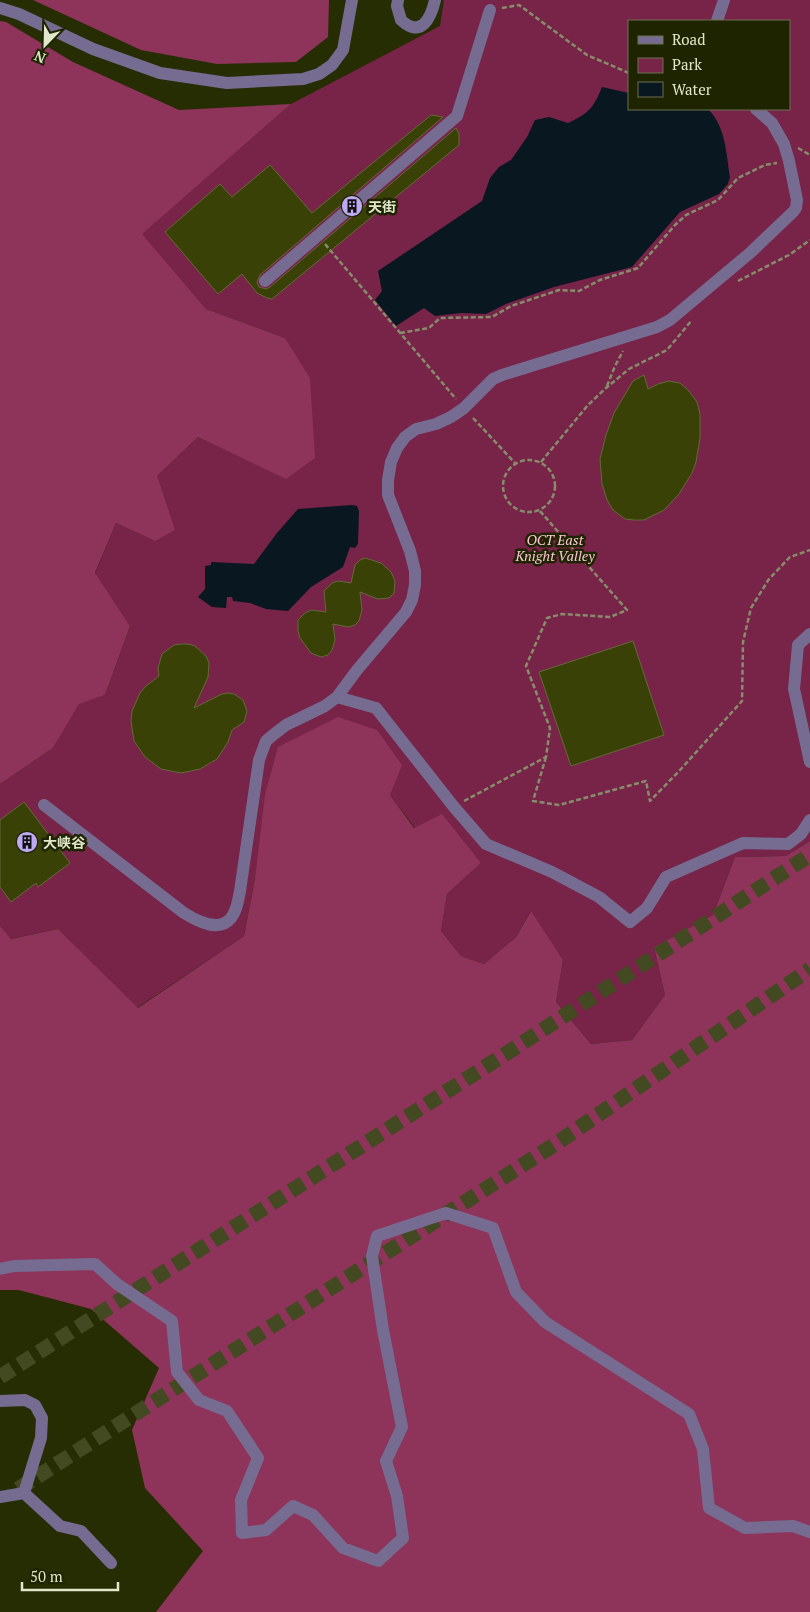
<svg xmlns="http://www.w3.org/2000/svg" width="810" height="1612" viewBox="0 0 810 1612" font-family="'PT Serif','Noto Sans SC',serif">
  <rect width="100%" height="100%" fill="#272d03"/>
  <path fill="#782348" fill-rule="evenodd" d="M 444,0 L 810,0 L 810,841 L 786,856 L 735,857 L 713,915 L 654,947 L 665,995 L 632,1040 L 591,1044 L 556,1002 L 563,960 L 530,912 L 516,937 L 484,964 L 461,956 L 441,931 L 447,894 L 481,863 L 415,828 L 390,795 L 255,879 L 244,936 L 137,1008 L 58,929 L 10,939 L 0,926 L 0,784 L 53,748 L 79,703 L 105,695 L 130,626 L 95,574 L 116,523 L 155,541 L 157,476 L 198,437 L 286,478 L 285,338 L 206,309 L 141,234 L 291,104 L 440,26 ZM 629,21 L 789,21 L 789,109 L 629,109 Z"/>
  <g fill="#8e345a">
    <polygon points="33,0 329,0 328,37 296,62 217,64 141,50"/>
    <polygon points="0,21 6,22 73,62 179,110 291,104 142,234 206,309 285,338 310,378 315,458 286,479 198,437 157,476 175,530 155,541 116,523 95,573 130,626 105,695 79,704 53,748 0,784"/>
    <polygon points="338,717 377,730 402,765 390,795 414,828 442,814 481,863 447,894 441,931 461,956 484,964 516,937 531,911 563,960 556,1002 591,1044 632,1040 665,995 654,947 713,915 735,857 786,856 810,841 810,1612 156,1612 203,1551 145,1488 132,1430 159,1368 91,1309 19,1290 0,1290 0,926 11,939 58,929 138,1008 244,936 255,879 265,795 278,747"/>
  </g>
  <g fill="#091720">
    <path d="M 602,87 L 629,93 L 629,109 L 708,109 C 726,127 726,153 730,177 L 728,184 L 719,194 L 680,212 L 632,267 L 554,287 L 506,304 L 486,314 L 461,313 L 435,316 L 424,308 L 396,326 L 375,300 L 382,291 L 378,271 L 482,201 L 490,178 L 499,167 L 511,160 L 527,137 L 535,120 L 549,117 L 568,123 C 589,113 593,109 602,87 Z"/>
    <polygon points="352,505 357,506 359,511 358,544 355,548 350,547 343,567 311,587 288,611 266,609 250,603 233,601 232,597 227,597 226,608 212,607 198,597 205,589 205,566 211,565 211,562 254,564 277,533 298,509"/>
  </g>
  <g fill="#394107" stroke="#626b36">
    <polygon points="431,115 443,117 260,275 257,282 259,287 266,289 270,287 456,128 459,134 459,145 272,299 267,298 257,293 242,274 218,294 165,232 220,184 232,197 270,165 312,213"/>
    <polygon points="644,375 648,389 658,384 669,381 680,383 689,391 697,402 700,414 700,438 696,462 692,473 679,494 664,510 644,520 634,520 625,519 613,510 607,500 602,484 600,459 606,435 614,413 633,381"/>
    <polygon points="365,558 381,563 391,572 395,581 394,593 389,598 378,599 360,592 362,610 359,621 355,625 348,627 333,624 335,640 332,650 328,655 321,657 311,653 300,638 298,631 298,620 305,613 311,610 326,612 324,591 332,583 338,581 351,583 355,565 360,560"/>
    <polygon points="633,641 664,735 571,766 539,672"/>
    <polygon points="181,644 188,644 195,646 206,656 209,663 208,677 194,708 222,694 228,693 234,694 243,700 247,711 244,722 232,730 228,742 217,759 200,769 181,773 161,769 145,757 134,741 131,721 132,711 140,693 146,686 159,676 158,668 162,654 174,645"/>
    <polygon points="24,802 70,863 38,887 36,883 11,902 0,887 0,820"/>
  </g>
  <g fill="none" stroke-linecap="round" stroke-linejoin="round">
    <g stroke="#434921" stroke-width="15" stroke-dasharray="15 8" stroke-linecap="butt">
      <polyline points="0,1377 521,1044 810,855"/>
      <polyline points="18,1489 557,1143 810,969"/>
    </g>
    <g stroke="#878d6b" stroke-width="2.5" stroke-dasharray="5 2.5" stroke-linecap="butt">
      <polyline points="502,8 519,5 587,55 629,73"/>
      <polyline points="798,148 810,155"/>
      <polyline points="325,244 456,399"/>
      <polyline points="738,281 789,255 810,240"/>
      <polyline points="400,333 429,328 440,318 492,317 511,306 559,290 579,291 600,280 638,268 675,225 686,215 718,200 738,178 765,165 777,163"/>
      <polyline points="607,386 615,366 623,351"/>
      <polyline points="473,418 515,463"/>
      <circle cx="529" cy="486" r="26"/>
      <polyline points="541,462 588,405 606,388 629,369 667,350 692,320"/>
      <polyline points="546,757 533,801 559,805 646,781 650,801 681,769 742,701 743,642 751,608 769,579 790,557 810,550"/>
      <polyline points="464,801 546,757 550,728 526,666 547,618 562,614 610,617 627,610 539,510"/>
    </g>
    <g stroke="#766c91" stroke-width="12">
      <path d="M 398,0 L 397,6 L 401,20 C 421,39 431,18 435,0"/>
      <polyline points="0,8 19,14 93,49 160,73 227,83 303,79 319,74 332,65 343,50 352,0"/>
      <polyline points="717,21 724,0"/>
      <polyline points="265,281 457,116 490,10"/>
      <polyline points="810,634 798,645 794,689 810,762"/>
      <polyline points="337,697 376,708 454,807 486,844 552,872 599,897 630,922 647,908 666,877 743,843 788,844 801,834 810,820"/>
      <path d="M 44,805 L 184,913 C 197,921 219,933 231,918 C 237,911 238,900 240,891 L 259,760 L 266,741 L 273,735 L 286,725 L 325,706 L 337,697 L 357,670 L 406,612 L 412,600 L 415,585 L 415,571 L 410,551 L 388,495 L 388,480 L 391,462 L 397,448 L 405,437 L 416,429 L 436,424 L 451,417 L 464,408 L 493,379 L 502,375 L 657,327 L 670,320 L 750,253 L 793,212 L 796,208 L 797,200 L 789,161 L 784,144 L 772,123 L 756,109"/>
      <polyline points="0,1269 14,1266 95,1264 117,1284 172,1321 177,1372 199,1400 227,1411 258,1458 241,1500 242,1533 266,1530 293,1506 313,1515 343,1548 378,1561 403,1538 397,1496 386,1461 402,1427 383,1330 372,1256 377,1236 446,1213 493,1228 516,1292 545,1322 689,1414 703,1449 709,1508 745,1528 793,1526 810,1532"/>
      <polyline points="0,1401 25,1400 35,1405 42,1418 41,1438 24,1493"/>
      <polyline points="0,1497 24,1493 60,1526 81,1531 111,1563"/>
    </g>
  </g>
  <defs>
    <g id="building-disc" transform="scale(1.125)"><circle r="9.5" fill="#bea9f4" stroke="#1e2300"/><path d="M-4-6H4V6H1V3H-1V6H-4ZM-2.5-4.3h1.7v1.8h-1.7ZM.8-4.3h1.7v1.8H.8ZM-2.5-1h1.7V.8h-1.7ZM.8-1h1.7V.8H.8Z" fill="#111"/></g>
  </defs>
  <g fill-rule="evenodd">
    <use href="#building-disc" x="352" y="206"/>
    <use href="#building-disc" x="27" y="842"/>
  </g>
  <g text-anchor="middle" dominant-baseline="central" stroke-width="5" stroke-linejoin="round" paint-order="stroke">
    <g font-size="14" font-weight="bold" fill="#e1e7cb" stroke="#1e2300" text-anchor="start">
      <text x="368" y="206">天街</text>
      <text x="43" y="842">大峡谷</text>
    </g>
    <g font-size="14" font-style="italic" fill="#f9c5d6" stroke="#1e2300">
      <text x="555" y="539">OCT East<tspan x="555" dy="16">Knight Valley</tspan></text>
    </g>
  </g>
  <rect x="628" y="20" width="162" height="90" fill="#1e2300" stroke="#6c7151"/>
  <rect x="638" y="36" width="25" height="8" fill="#766c91" stroke="#6c7151"/>
  <text x="672" y="45" font-size="15" fill="#e1e7cb">Road</text>
  <rect x="638" y="58" width="25" height="15" fill="#782348" stroke="#6c7151"/>
  <text x="672" y="70" font-size="15" fill="#e1e7cb">Park</text>
  <rect x="638" y="82" width="25" height="15" fill="#091720" stroke="#6c7151"/>
  <text x="672" y="95" font-size="15" fill="#e1e7cb">Water</text>
  <g transform="translate(45 45) rotate(203)" stroke="#1e2300" stroke-width="4" paint-order="stroke">
  <path d="M0-4L9 19L0 12L-9 19Z" fill="#e1e7cb"/>
  <text y="-8" font-size="14" font-weight="bold" text-anchor="middle" fill="#e1e7cb">N</text>
  </g>
  <path d="M22 1582v8h96v-8" fill="none" stroke="#e1e7cb" stroke-width="2.5"/>
  <text x="30" y="1582" font-size="15" fill="#e1e7cb" stroke="#1e2300" stroke-width="4" paint-order="stroke">50 m</text>
</svg>
